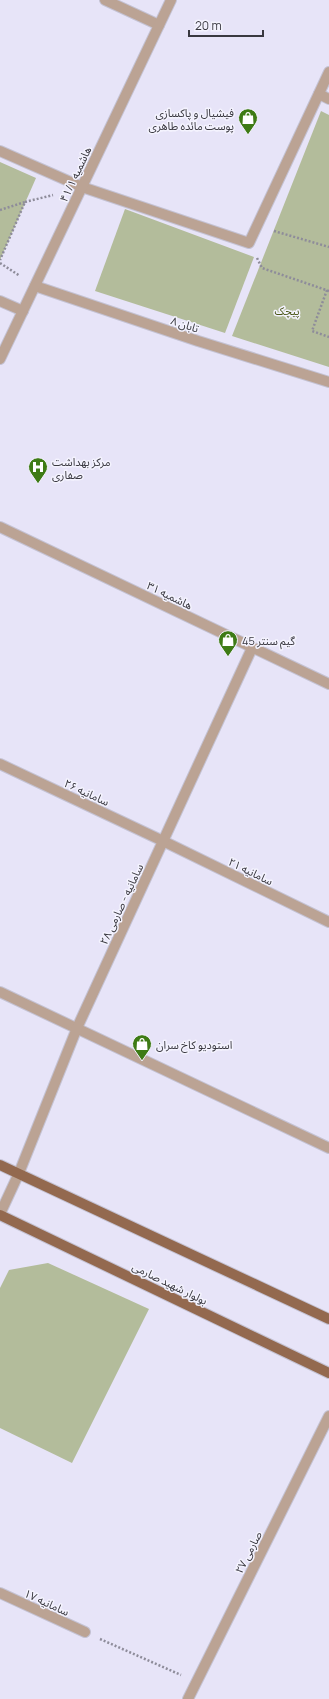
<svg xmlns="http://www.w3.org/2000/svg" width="329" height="1699" viewBox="0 0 329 1699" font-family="Manrope,'Noto Sans Arabic',sans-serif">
  <rect width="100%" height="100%" fill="#e7e4f8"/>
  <g fill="#b3bc9b">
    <polygon points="321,111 329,115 329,367 232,336"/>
    <polygon points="0,162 36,178 0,260"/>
    <polygon points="125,209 254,257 225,333 95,291"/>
    <polygon points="48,1263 149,1309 72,1463 0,1428 0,1288 9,1270"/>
  </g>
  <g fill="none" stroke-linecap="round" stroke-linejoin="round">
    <g stroke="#c4c2d3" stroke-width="12">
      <g id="minor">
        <polyline points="105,0 159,25"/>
        <polyline points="319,94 329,99"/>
        <polyline points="0,151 82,187 249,243 329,72"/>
        <polyline points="35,286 198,341 329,382"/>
        <polyline points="0,301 23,311"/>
        <polyline points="0,359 171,0"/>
        <polyline points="0,527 329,684"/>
        <polyline points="0,764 163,841 329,922"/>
        <polyline points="0,992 329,1148"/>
        <polyline points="0,1214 19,1173 77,1028 252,648"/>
        <polyline points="0,1593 85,1632"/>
        <polyline points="188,1699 329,1416"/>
      </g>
    </g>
    <g stroke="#c4c2d3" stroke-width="12">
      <g id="major">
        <polyline points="0,1165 329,1319"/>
        <polyline points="0,1215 329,1373"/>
      </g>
    </g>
    <g stroke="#8e8c9a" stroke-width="2.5" stroke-dasharray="2 2" stroke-linecap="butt">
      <polyline points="25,202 53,195"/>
      <polyline points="0,210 25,202 0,260"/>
      <polyline points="274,231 329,247"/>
      <polyline points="257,258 262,268 329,291"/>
      <polyline points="0,263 20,276"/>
      <polyline points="327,290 312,331 329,337"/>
      <polyline points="100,1639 181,1675"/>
    </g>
    <use href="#minor" stroke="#bba394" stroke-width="10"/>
    <use href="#major" stroke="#93694f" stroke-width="10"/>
  </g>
  <defs>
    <g id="shop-pin" transform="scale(1)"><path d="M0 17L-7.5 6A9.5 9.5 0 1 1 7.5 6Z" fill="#3e7b15" stroke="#f4f3fe"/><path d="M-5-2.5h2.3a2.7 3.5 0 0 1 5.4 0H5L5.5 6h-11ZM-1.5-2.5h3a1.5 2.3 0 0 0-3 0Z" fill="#fff"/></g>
    <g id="hospital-pin" transform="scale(1)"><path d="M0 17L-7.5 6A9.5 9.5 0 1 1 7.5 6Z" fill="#3e7b15" stroke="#f4f3fe"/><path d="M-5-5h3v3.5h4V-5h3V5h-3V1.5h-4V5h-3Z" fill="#fff"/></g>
  </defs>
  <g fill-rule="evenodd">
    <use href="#shop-pin" x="248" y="118"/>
    <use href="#hospital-pin" x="38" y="467"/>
    <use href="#shop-pin" x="228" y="640"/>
    <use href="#shop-pin" x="142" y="1044"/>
  </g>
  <g text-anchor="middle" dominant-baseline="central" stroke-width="3" stroke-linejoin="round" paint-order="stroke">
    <g font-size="11" fill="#393840" stroke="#f4f3fe" text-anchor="start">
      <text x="234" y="112" text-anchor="end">فیشیال و پاکسازی<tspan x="234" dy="13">پوست مائده طاهری</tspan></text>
      <text x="52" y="461">مرکز بهداشت<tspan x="52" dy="13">صفاری</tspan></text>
      <text x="242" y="640">گیم سنتر 45</text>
      <text x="156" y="1044">استودیو کاخ سران</text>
    </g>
    <g font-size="11" fill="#393840" stroke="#f4f3fe">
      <text transform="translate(75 174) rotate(-65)">هاشمیه ۴۱/۱</text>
      <text transform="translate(185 324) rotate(18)">تابان ۸</text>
      <text transform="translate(170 595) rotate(26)">هاشمیه ۳۱</text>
      <text transform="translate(87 792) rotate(25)">سامانیه ۲۶</text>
      <text transform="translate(251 871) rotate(26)">سامانیه ۲۱</text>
      <text transform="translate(121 904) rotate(-65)">سامانیه - صارمی ۲۸</text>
      <text transform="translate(170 1283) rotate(26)">بولوار شهید صارمی</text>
      <text transform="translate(248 1552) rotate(-63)">صارمی ۲۷</text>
      <text transform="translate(47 1602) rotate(25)">سامانیه ۱۷</text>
    </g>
    <g font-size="11" fill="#485415" stroke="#f4f3fe">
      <text x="287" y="310">پیچک</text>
    </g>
  </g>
  <path d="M189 30v6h74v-6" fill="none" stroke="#393840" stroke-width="2"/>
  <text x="195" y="30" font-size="12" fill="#393840" stroke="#f4f3fe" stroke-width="3" paint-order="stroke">20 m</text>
</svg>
